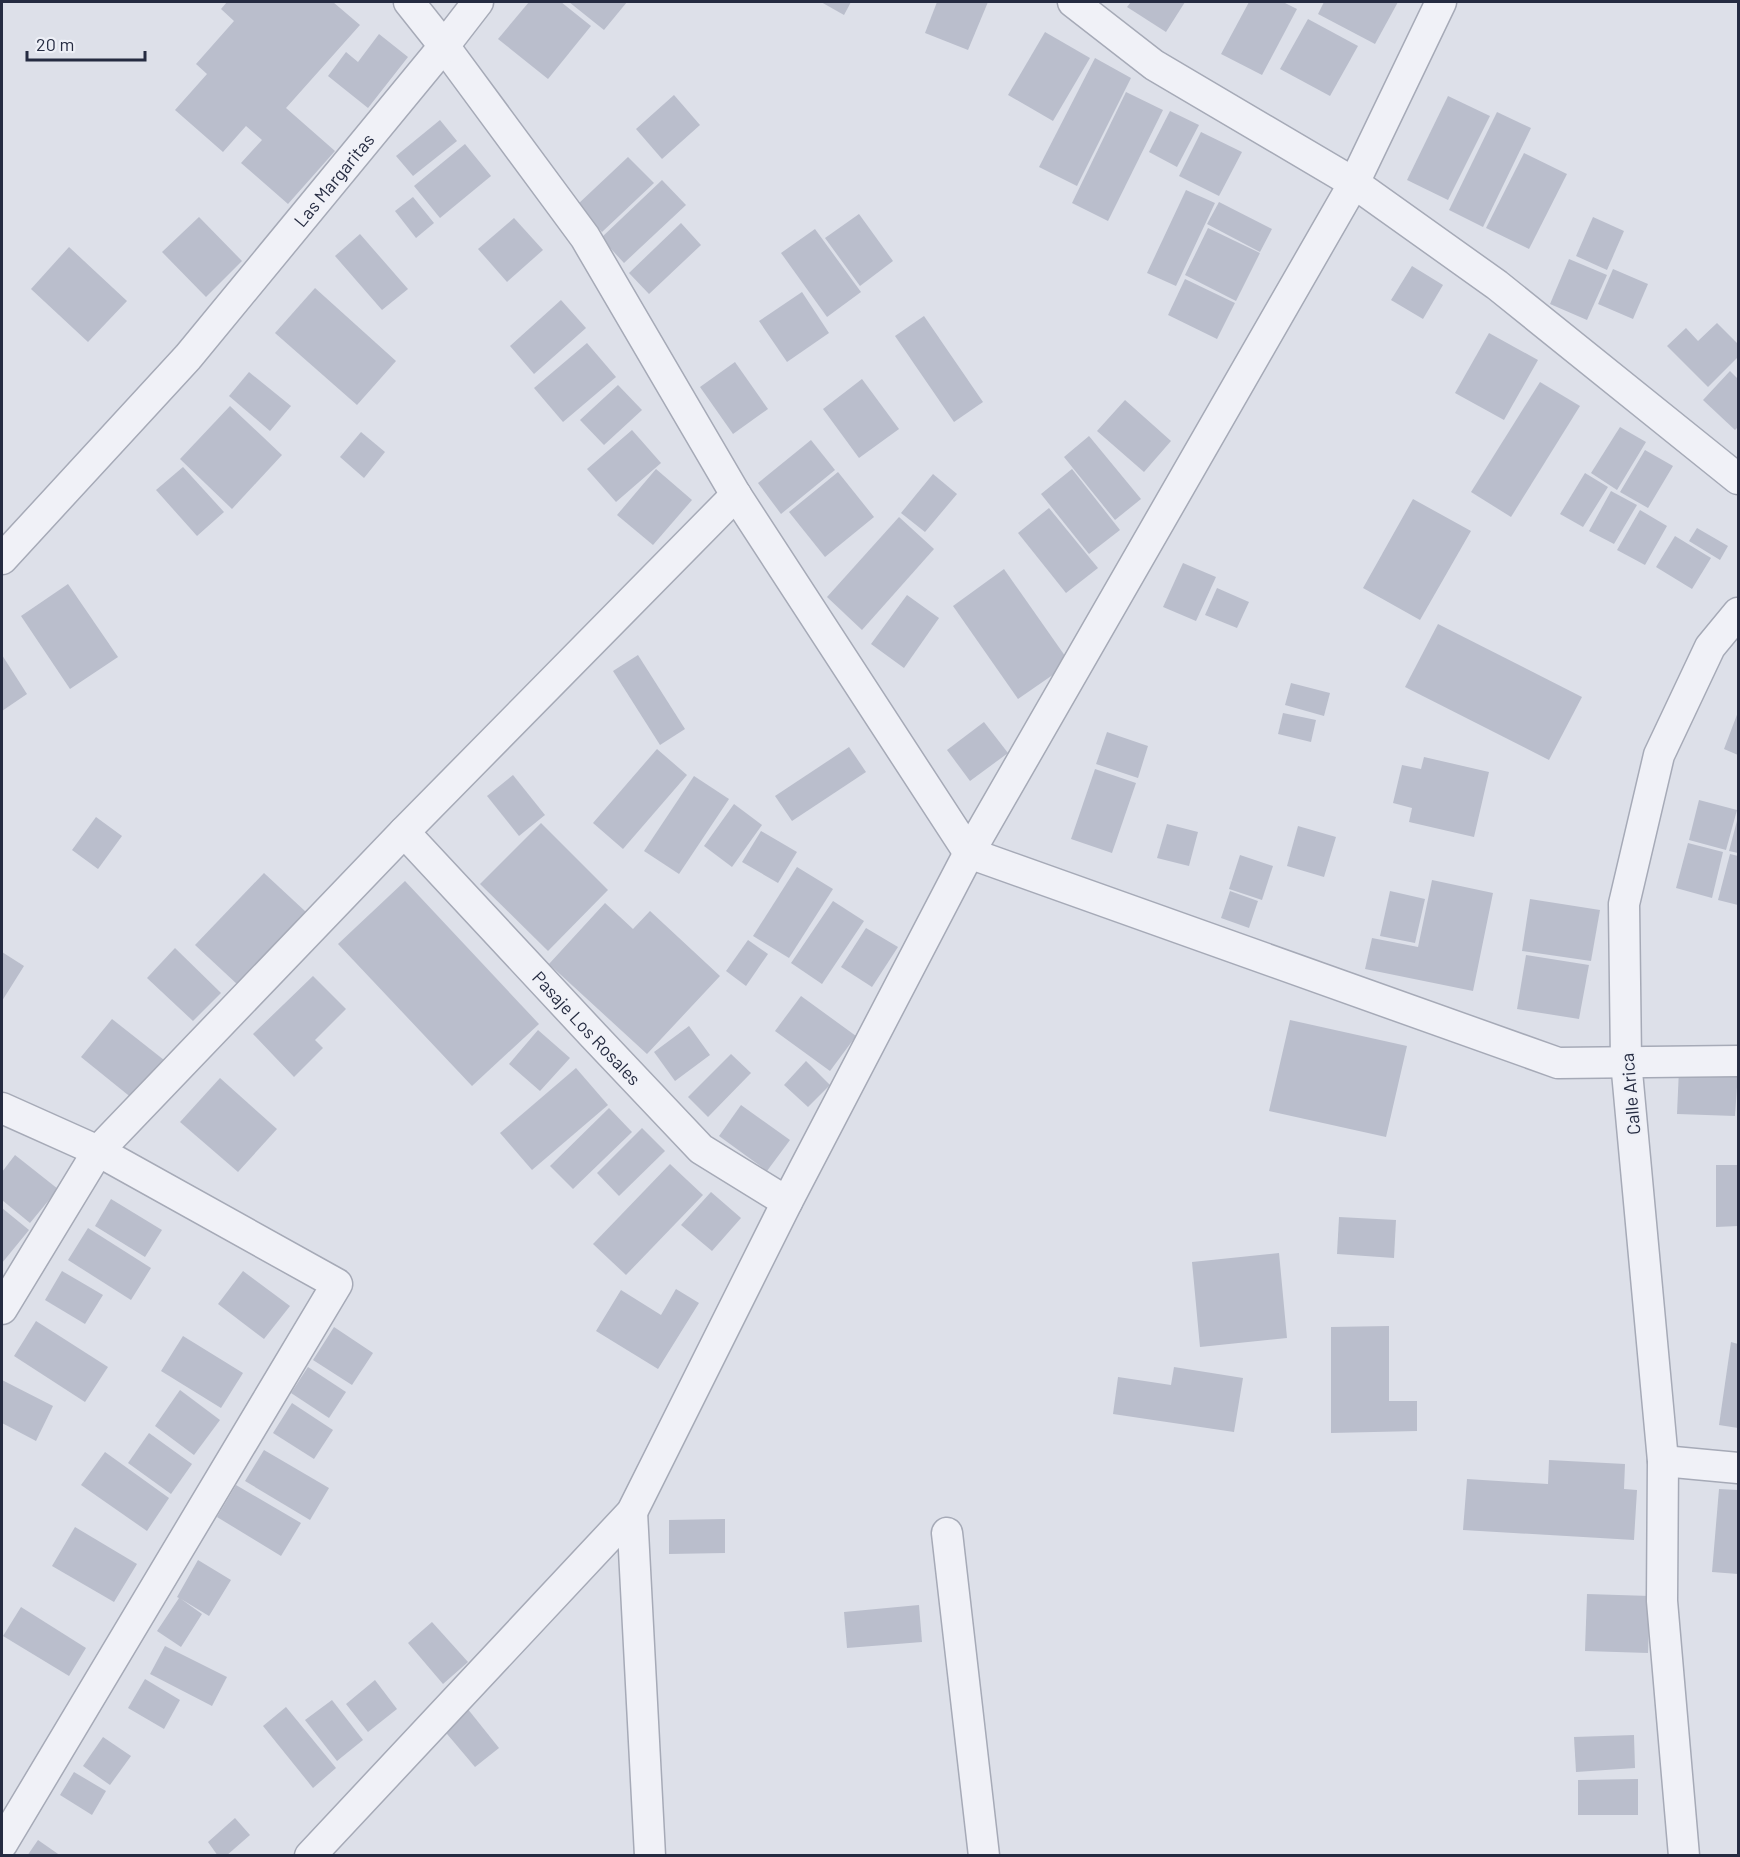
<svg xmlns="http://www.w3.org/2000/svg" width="1740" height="1857" viewBox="0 0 1740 1857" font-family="Barlow,sans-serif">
  <rect width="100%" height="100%" fill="#dde0e9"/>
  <g fill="#babecc">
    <polygon points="227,2 333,2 360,25 286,108 335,151 288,204 241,163 262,140 246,126 223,152 175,110 207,74 196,64 234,21 221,9"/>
    <polygon points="529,2 561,2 591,26 548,79 498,39"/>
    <polygon points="569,2 627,2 604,30"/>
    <polygon points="821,2 851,2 844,15"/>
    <polygon points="937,2 988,2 968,50 925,33"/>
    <polygon points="1131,2 1185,2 1166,32 1127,7"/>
    <polygon points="1249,2 1283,2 1297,9 1262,75 1221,54"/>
    <polygon points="1324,2 1398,2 1375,44 1318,14"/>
    <polygon points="1308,19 1358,46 1330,96 1280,69"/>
    <polygon points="1045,32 1090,58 1053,121 1008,95"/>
    <polygon points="379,34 408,57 368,108 328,76 346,52 358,62"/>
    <polygon points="1095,58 1131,78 1077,186 1039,167"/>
    <polygon points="1126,92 1163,110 1108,221 1072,203"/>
    <polygon points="674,95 700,125 662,159 636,129"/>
    <polygon points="1448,96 1490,116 1448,200 1407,180"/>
    <polygon points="1170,111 1199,125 1177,167 1149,152"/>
    <polygon points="1497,112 1531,128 1483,227 1449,210"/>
    <polygon points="440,120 457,141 413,176 396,156"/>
    <polygon points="1201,132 1242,152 1219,196 1179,176"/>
    <polygon points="465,144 491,176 440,218 414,186"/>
    <polygon points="1524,153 1567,174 1529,249 1486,228"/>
    <polygon points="628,157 654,183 602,232 577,205"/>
    <polygon points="662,180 686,205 624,263 601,238"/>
    <polygon points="1186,190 1215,203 1176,286 1147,273"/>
    <polygon points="413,197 434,223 416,238 395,211"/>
    <polygon points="1219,202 1272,229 1260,252 1207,224"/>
    <polygon points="859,214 893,261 860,286 825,238"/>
    <polygon points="199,217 242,261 206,297 162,252"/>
    <polygon points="1593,217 1624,231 1607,270 1576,256"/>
    <polygon points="514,218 543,250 507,282 478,249"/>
    <polygon points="681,223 701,245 649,294 629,273"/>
    <polygon points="1208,228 1260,253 1236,301 1185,275"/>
    <polygon points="815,229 861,292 827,317 781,253"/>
    <polygon points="360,234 408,289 382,310 335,256"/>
    <polygon points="69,247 127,301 88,342 31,289"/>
    <polygon points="1569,259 1607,275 1587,320 1550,304"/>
    <polygon points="1412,266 1443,285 1423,319 1391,300"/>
    <polygon points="1613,269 1648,284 1633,319 1598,304"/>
    <polygon points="1185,279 1235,303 1217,339 1168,315"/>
    <polygon points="315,288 396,361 357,405 275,333"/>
    <polygon points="802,292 829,333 787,362 759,321"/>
    <polygon points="561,300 586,328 534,374 510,346"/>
    <polygon points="924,316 983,402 954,422 895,336"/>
    <polygon points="1717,323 1738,344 1738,357 1708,387 1667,346 1686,328 1698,341"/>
    <polygon points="1489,333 1538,360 1504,420 1455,393"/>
    <polygon points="587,343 616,377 563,422 534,388"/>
    <polygon points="735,362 768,409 733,434 700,387"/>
    <polygon points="1730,371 1738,379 1738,427 1735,430 1703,400"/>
    <polygon points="249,372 291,406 270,431 229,396"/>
    <polygon points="862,379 899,429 859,458 823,409"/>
    <polygon points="1540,382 1580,406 1511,517 1471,492"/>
    <polygon points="618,385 642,410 604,445 580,420"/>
    <polygon points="1125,400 1171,441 1144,472 1097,431"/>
    <polygon points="230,406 282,455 232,509 180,459"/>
    <polygon points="1620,427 1646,442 1617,490 1591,473"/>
    <polygon points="632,430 661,463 616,502 587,469"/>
    <polygon points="361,432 385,452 364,478 340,457"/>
    <polygon points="1089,436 1141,499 1115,520 1064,457"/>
    <polygon points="811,440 835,470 781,514 758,483"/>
    <polygon points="1645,450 1673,466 1648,508 1620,492"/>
    <polygon points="183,467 224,512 197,536 156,490"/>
    <polygon points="656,469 692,500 653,545 617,515"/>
    <polygon points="1072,469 1120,530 1089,554 1041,494"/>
    <polygon points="838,472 874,517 825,557 789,512"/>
    <polygon points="1585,473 1608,487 1583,527 1560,514"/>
    <polygon points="933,474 957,494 925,532 901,513"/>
    <polygon points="1611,491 1637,505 1614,544 1589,531"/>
    <polygon points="1413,499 1471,531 1420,620 1363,588"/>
    <polygon points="1049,508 1098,568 1066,593 1018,533"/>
    <polygon points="1640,510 1667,526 1645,565 1617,550"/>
    <polygon points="899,517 934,549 862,630 827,597"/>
    <polygon points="1697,528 1728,546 1720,560 1689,541"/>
    <polygon points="1675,536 1711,558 1692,589 1656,567"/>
    <polygon points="1183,563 1216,577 1196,621 1163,607"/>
    <polygon points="1004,569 1070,663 1018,699 953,606"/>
    <polygon points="68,584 118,657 70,689 21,616"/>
    <polygon points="1217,588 1249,602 1237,628 1205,615"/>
    <polygon points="907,595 939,618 904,668 871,644"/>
    <polygon points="1438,624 1582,697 1549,760 1405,687"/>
    <polygon points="2,655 27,694 2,711"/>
    <polygon points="638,655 685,729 660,745 613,671"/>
    <polygon points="1291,683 1330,693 1324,716 1285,705"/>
    <polygon points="1738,712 1738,755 1724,749"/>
    <polygon points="1283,713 1316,720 1311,742 1278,734"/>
    <polygon points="984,722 1008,753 970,781 947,750"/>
    <polygon points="1107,732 1148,746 1138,778 1096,764"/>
    <polygon points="849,747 866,772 792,821 775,796"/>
    <polygon points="657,749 687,775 623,849 593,823"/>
    <polygon points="1424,757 1489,772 1474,837 1409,822 1412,808 1393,803 1402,765 1421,769"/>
    <polygon points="1095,769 1136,783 1112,853 1071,839"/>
    <polygon points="513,775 545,815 519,836 487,796"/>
    <polygon points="694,776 729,799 679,874 644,851"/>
    <polygon points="1699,800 1737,810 1726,850 1689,840"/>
    <polygon points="734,804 762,825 732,867 704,846"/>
    <polygon points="96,817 122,836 98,869 72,850"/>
    <polygon points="1738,817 1738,853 1729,851"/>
    <polygon points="541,823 608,890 548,951 480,884"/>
    <polygon points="1167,824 1198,832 1189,866 1157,858"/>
    <polygon points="1298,826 1336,837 1324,877 1287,866"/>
    <polygon points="761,831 797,852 778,883 742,862"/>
    <polygon points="1688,843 1723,852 1712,898 1676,888"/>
    <polygon points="1730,854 1738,856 1738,905 1718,900"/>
    <polygon points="1240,855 1273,866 1262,900 1229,889"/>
    <polygon points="797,867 833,889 789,958 753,936"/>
    <polygon points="264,873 306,912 238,985 195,945"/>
    <polygon points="1432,880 1493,893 1473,991 1365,969 1372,938 1418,947"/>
    <polygon points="405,881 539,1024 472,1086 338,944"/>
    <polygon points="1230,891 1258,901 1249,928 1221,918"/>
    <polygon points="1390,891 1425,899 1415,943 1380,936"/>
    <polygon points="1530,899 1600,910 1591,961 1522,951"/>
    <polygon points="833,901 864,921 822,984 791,963"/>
    <polygon points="605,903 633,929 650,911 720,976 647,1054 549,964"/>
    <polygon points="866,928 898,947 872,987 841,967"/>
    <polygon points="748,940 768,954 746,986 726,971"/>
    <polygon points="175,948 221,993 193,1021 147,978"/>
    <polygon points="2,952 24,966 2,1001"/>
    <polygon points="1526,955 1589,965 1579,1019 1517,1009"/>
    <polygon points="313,976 346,1009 315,1040 323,1048 294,1077 253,1034"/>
    <polygon points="801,996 856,1036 830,1071 775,1031"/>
    <polygon points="112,1019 164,1060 133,1099 81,1057"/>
    <polygon points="1290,1020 1407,1046 1386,1137 1269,1111"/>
    <polygon points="689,1026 710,1055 675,1081 654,1052"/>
    <polygon points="538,1030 570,1058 540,1091 509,1064"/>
    <polygon points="731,1054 751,1073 708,1117 688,1097"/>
    <polygon points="806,1061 830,1085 808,1107 784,1085"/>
    <polygon points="576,1068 608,1105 532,1170 500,1133"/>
    <polygon points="1679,1069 1738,1072 1735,1116 1677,1114"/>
    <polygon points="220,1078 277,1129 238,1172 180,1122"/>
    <polygon points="741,1105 790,1140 767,1171 719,1136"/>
    <polygon points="609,1108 632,1132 573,1189 550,1166"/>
    <polygon points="642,1128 665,1151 619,1196 597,1173"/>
    <polygon points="15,1155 58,1189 30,1223 2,1200 2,1172"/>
    <polygon points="670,1164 703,1195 626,1275 593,1244"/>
    <polygon points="1716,1165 1738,1165 1738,1226 1716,1227"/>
    <polygon points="711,1192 741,1218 712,1251 681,1225"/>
    <polygon points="111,1199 162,1230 145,1257 95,1226"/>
    <polygon points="2,1208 29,1230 2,1263"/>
    <polygon points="1339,1217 1396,1220 1394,1258 1337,1254"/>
    <polygon points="88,1228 151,1268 131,1300 68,1260"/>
    <polygon points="1279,1253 1287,1338 1200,1347 1192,1262"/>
    <polygon points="62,1271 103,1295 85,1324 45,1300"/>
    <polygon points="243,1271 290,1306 264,1339 218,1304"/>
    <polygon points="676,1289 699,1303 658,1369 596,1331 621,1290 661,1315"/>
    <polygon points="36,1321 108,1367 85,1402 14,1356"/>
    <polygon points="1389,1326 1389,1401 1417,1401 1417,1431 1331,1433 1331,1327"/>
    <polygon points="334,1327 373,1353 352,1385 313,1360"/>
    <polygon points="183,1336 243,1373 221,1408 161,1371"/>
    <polygon points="1731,1342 1738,1344 1738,1428 1719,1425"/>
    <polygon points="308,1367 346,1392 329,1418 291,1393"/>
    <polygon points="1174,1367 1243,1378 1234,1432 1113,1414 1118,1377 1171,1385"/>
    <polygon points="2,1380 53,1406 36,1441 2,1423"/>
    <polygon points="180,1390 220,1420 194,1455 155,1426"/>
    <polygon points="292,1403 333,1430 314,1459 273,1433"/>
    <polygon points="149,1433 192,1464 171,1494 128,1463"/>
    <polygon points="264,1450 329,1488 310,1520 245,1481"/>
    <polygon points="105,1452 169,1498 147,1531 81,1485"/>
    <polygon points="1549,1460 1625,1464 1624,1489 1637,1490 1634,1540 1463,1530 1467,1479 1548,1484"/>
    <polygon points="236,1485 301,1523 281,1556 217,1517"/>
    <polygon points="1719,1489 1738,1490 1738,1574 1712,1572"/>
    <polygon points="725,1519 725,1553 669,1554 669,1520"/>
    <polygon points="75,1527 137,1564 114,1602 52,1566"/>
    <polygon points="198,1560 231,1580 209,1616 181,1599 202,1614 181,1647 157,1631 179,1598 177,1597"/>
    <polygon points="1587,1594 1650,1596 1648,1653 1585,1651"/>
    <polygon points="919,1605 922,1642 847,1648 844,1612"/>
    <polygon points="21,1607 86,1648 69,1676 3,1636"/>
    <polygon points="432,1622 468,1662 443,1684 408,1643"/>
    <polygon points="165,1646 227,1677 212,1706 150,1674"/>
    <polygon points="145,1679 180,1700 164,1729 128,1708"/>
    <polygon points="375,1680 397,1709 368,1732 346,1704"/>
    <polygon points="332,1700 363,1740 337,1761 305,1720"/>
    <polygon points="286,1707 336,1768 313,1788 263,1726"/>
    <polygon points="467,1708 499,1748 475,1767 442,1728"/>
    <polygon points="1634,1735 1635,1768 1576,1772 1574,1737"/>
    <polygon points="103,1737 131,1756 110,1785 83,1766"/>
    <polygon points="74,1772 106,1791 92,1815 60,1795"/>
    <polygon points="1638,1779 1638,1815 1578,1815 1578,1780"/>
    <polygon points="235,1818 250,1835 226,1856 218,1856 208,1842"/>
    <polygon points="38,1840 61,1856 27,1856"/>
  </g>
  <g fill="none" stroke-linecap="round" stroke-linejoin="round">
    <g stroke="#a6aab7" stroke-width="33">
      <g id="street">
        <polyline points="409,2 444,46 585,237 736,495 969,853 1558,1063 1738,1061"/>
        <polyline points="1073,2 1154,65 1354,183 1497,285 1738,479"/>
        <path id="s1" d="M 2,559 L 188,357 L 444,46 L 478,2"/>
        <path id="s2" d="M 404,832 L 594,1036 L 701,1149 L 787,1202"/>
        <polyline points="2,1108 98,1151 337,1284 2,1844"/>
        <polyline points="2,1309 98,1151 404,832 736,495"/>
        <polyline points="1663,1461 1738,1468"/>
        <polyline points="632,1512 650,1856"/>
        <polyline points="947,1533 984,1856"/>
        <polyline points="310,1856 632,1512 787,1202 969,853 1354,183 1441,2"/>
        <polyline points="1684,1856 1662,1601 1663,1461 1626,1061 1624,904 1659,755 1710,647 1738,613"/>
      </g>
    </g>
    <use href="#street" stroke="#f0f1f7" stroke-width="30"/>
  </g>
  <g text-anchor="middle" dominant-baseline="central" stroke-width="4.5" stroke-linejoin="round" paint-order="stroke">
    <g font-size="18" fill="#252b41" stroke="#edeff6">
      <text stroke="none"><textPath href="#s1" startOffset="504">Las Margaritas</textPath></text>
      <text stroke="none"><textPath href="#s2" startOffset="268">Pasaje Los Rosales</textPath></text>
      <text transform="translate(1630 1094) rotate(-95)">Calle Arica</text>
    </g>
  </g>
  <rect width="1740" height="1857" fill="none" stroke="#252b41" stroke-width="6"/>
  <path d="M27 51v9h118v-9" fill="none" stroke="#252b41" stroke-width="3"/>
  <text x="36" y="51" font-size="18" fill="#252b41" stroke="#edeff6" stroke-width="4.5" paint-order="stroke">20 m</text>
</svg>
